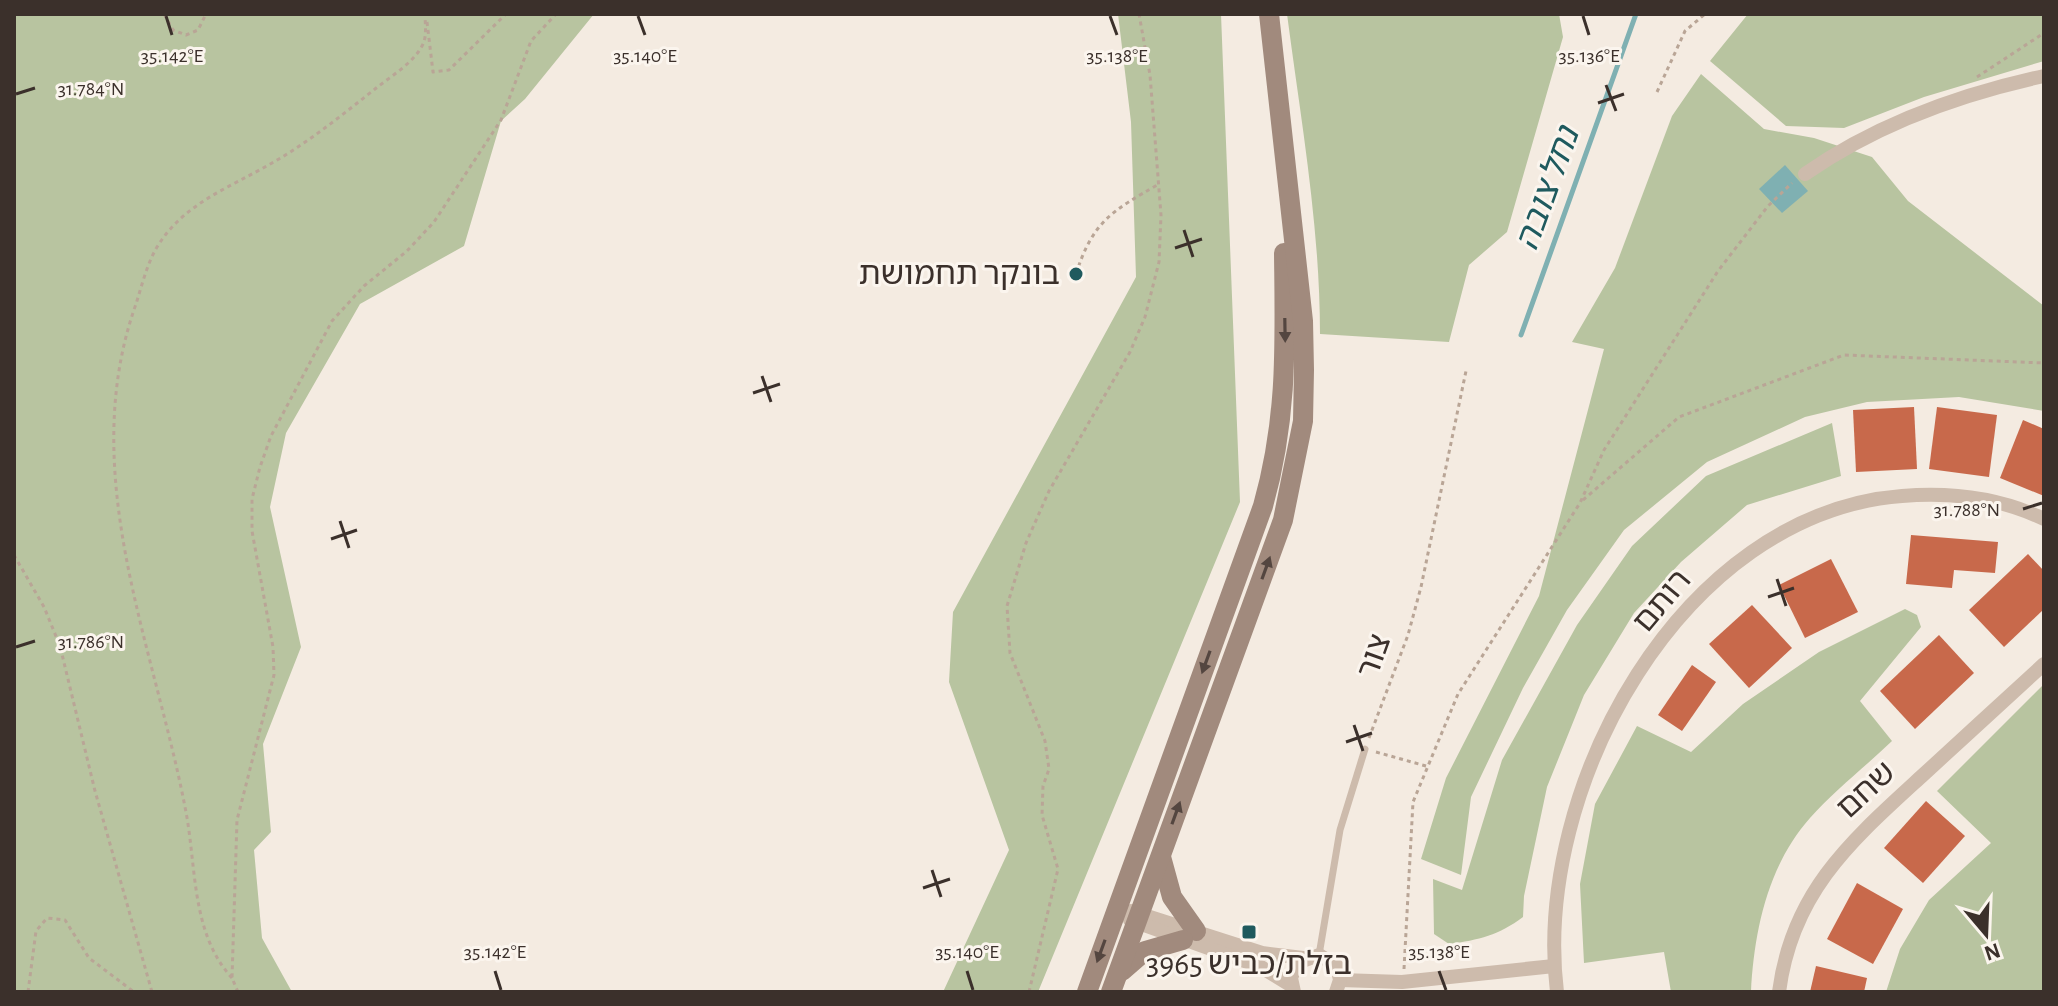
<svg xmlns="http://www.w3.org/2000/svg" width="2058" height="1006" viewBox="0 0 2058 1006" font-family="'Alegreya Sans','Noto Sans Hebrew',sans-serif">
  <rect width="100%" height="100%" fill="#f4ebe1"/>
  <g fill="#b8c4a0">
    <polygon points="14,14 594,14 525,99 501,121 464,246 360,304 286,433 270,507 301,647 263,744 271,832 254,850 262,938 292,992 14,992"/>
    <polygon points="1118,14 1221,14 1240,502 1038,992 943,992 1009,850 949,682 953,612 1136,277 1131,122"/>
    <path d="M 1287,14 L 1559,14 L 1563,37 L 1507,232 L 1469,265 L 1449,342 L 1320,334 C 1320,226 1301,121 1287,14 Z"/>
    <polygon points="1748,14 2044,14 2044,61 1924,97 1844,128 1786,126 1710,61"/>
    <polygon points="1701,74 1764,129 1814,138 1872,157 1908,201 2044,306 2044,411 1959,397 1867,402 1805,417 1707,462 1624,530 1567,610 1523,688 1471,797 1461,875 1421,859 1446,778 1539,596 1604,349 1572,342 1615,268 1672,116"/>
    <path d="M 1832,423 L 1841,476 L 1747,505 L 1681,562 L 1634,613 L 1584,695 L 1547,787 L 1524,896 L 1523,917 C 1499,935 1479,940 1449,944 L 1434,934 L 1433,879 L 1462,890 L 1502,760 L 1577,625 L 1632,546 L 1706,476 Z"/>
    <path d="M 1905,609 L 1917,615 L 1921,627 L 1860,701 L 1892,741 C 1865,767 1834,791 1810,818 C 1768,865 1754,931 1751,992 L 1671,992 L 1664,952 L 1584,963 L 1580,884 L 1595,804 L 1637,726 L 1691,752 L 1743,704 L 1819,652 Z"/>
    <polygon points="2044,684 2044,992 1886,992 1900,949 1929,900 1991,843 1937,791"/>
  </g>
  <polygon fill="#7fb0b2" points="1785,165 1808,191 1782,213 1759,189"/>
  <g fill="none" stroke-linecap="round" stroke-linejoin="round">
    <polyline stroke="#7fb0b2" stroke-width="5" points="1521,335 1636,14"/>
  </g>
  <g fill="#c8694b">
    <polygon points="1914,407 1917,469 1856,472 1853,410"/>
    <polygon points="1937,407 1997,415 1989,477 1929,469"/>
    <polygon points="2023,420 2044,429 2044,496 2000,478"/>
    <polygon points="1911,535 1998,542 1995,573 1954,570 1952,588 1906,584"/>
    <polygon points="2028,554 2044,571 2044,609 2004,647 1969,610"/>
    <polygon points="1831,559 1858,612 1805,638 1779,585"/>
    <polygon points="1752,605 1792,648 1749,688 1709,644"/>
    <polygon points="1939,635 1974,673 1915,729 1880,691"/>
    <polygon points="1692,665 1716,682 1682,731 1658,715"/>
    <polygon points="1926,801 1965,836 1923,883 1884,848"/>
    <polygon points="1857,883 1903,909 1873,964 1827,939"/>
    <polygon points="1816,966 1867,978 1864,992 1810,992"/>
  </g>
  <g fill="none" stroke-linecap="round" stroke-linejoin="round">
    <g stroke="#b9a596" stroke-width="3" stroke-dasharray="4 4" stroke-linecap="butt">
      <polyline points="164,14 173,30 186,35 198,30 206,14"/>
      <polyline points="427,22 433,72 449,70 506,14"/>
      <polyline points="1977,77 2044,33"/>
      <polyline points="1657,92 1685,31 1705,14"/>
      <path d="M 1076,274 C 1093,221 1112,211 1159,184"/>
      <polyline points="1583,500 1679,417 1844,355 2044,363"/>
      <polyline points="14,555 44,607 60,646 95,791 152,992"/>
      <polyline points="1369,738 1408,635 1421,587 1466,371"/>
      <polyline points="1376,752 1426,766"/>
      <polyline points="1404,969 1413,802 1458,694 1580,503 1604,450 1718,271 1768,206 1792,183"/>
      <path d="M 232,978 C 190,932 197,865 185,807 C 153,642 76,472 136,304 C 142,285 147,264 157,247 C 184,203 229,188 272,163 C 309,142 342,115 375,89 C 391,76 414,63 423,44 C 427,36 425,23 425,14"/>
      <polyline points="28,992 36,931 47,918 65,920 89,958 134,992"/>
      <polyline points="238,992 232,978 237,820 274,675 273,647 252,531 252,499 260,467 271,436 332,321 364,286 407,251 434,222 501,120 531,41 556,14"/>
      <polyline points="1029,992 1058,869 1042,815 1043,786 1049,769 1045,741 1010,653 1007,606 1026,543 1049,491 1130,352 1145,317 1159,262 1161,215 1150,75 1139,14"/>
    </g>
    <polyline stroke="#cdbbac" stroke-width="7" points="1319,955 1340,830 1365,749"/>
    <g stroke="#cdbbac" stroke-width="14">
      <path d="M 1805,174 C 1875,125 1961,94 2044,76"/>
      <polyline points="1131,911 1262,953 1303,958"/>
      <polyline points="1130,920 1261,967 1292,986"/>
      <polyline points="1340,980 1402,982 1554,966"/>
      <polyline points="1294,992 1291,978 1297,963 1319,955 1337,966 1340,980 1336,992"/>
      <path d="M 1557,992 C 1532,789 1681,513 1902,496 C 1950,492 2000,498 2044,519"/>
      <path d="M 1779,992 C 1792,891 1852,840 1923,775 C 1963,738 2004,701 2044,664"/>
    </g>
    <g stroke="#a18a7d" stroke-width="20">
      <polyline points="1161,857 1172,897 1196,931"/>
      <polyline points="1122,971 1145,951 1183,940"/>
      <path d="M 1087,992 L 1263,506 C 1288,417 1285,344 1284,253"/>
      <polyline points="1111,992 1283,520 1303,421 1304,370 1303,321 1269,14"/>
    </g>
  </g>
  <defs><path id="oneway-solid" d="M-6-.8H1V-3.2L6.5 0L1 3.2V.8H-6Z" transform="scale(2)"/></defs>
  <g fill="#544640">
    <use href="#oneway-solid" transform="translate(1285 330) rotate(89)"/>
    <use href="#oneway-solid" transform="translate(1266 568) rotate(-70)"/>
    <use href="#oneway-solid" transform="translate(1206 662) rotate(110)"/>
    <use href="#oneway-solid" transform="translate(1176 813) rotate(-70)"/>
    <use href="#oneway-solid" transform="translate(1101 951) rotate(110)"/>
  </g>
  <path fill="none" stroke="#3b302b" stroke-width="3" d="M 166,16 L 172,35M 638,16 L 645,35M 1110,16 L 1117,35M 1583,16 L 1589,35M 1606,85 L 1616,111M 16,94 L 35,88M 1598,103 L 1624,94M 1184,230 L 1193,257M 1175,248 L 1202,239M 762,376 L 771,402M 753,393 L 780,384M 2023,509 L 2042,503M 340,521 L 349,548M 331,539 L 357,530M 1777,579 L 1786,606M 1768,597 L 1794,588M 16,647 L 35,641M 1354,725 L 1363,751M 1346,742 L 1372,733M 932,870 L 941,897M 923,888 L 950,879M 495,971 L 501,990M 967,971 L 973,990M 1439,971 L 1446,990"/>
  <g fill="#1f5a5e" stroke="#fbf5ee" stroke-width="3">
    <circle cx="1076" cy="274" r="8"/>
    <rect x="1241" y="924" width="16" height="16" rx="4"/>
  </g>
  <g text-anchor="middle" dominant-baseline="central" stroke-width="6" stroke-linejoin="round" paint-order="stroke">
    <g font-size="32" fill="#3b302b" stroke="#fbf5ee" text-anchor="end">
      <text x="1060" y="274">בונקר תחמושת</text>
      <text x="1249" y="964" text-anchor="middle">בזלת/כביש 3965</text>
    </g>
    <g font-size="32" fill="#3b302b" stroke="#fbf5ee">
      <text transform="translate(1662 601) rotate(-50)">רותם</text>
      <text transform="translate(1374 656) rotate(-70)">צור</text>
      <text transform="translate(1866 790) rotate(-43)">שחם</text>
    </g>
    <g font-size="34" font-style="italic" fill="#1f5a5e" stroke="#fbf5ee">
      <text transform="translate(1548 189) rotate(-70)">נחל צובה</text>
    </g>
  </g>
  <g font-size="20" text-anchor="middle" fill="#3b302b" stroke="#fbf5ee" stroke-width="6" stroke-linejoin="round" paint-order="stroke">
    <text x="172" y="62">35.142°E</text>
    <text x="645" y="62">35.140°E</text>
    <text x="1589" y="62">35.136°E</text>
    <text x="1117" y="62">35.138°E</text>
    <text x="91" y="95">31.784°N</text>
    <text x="1967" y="516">31.788°N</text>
    <text x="91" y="648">31.786°N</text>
    <text x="495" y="958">35.142°E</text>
    <text x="967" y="958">35.140°E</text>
    <text x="1439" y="958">35.138°E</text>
  </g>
  <rect width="2058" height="1006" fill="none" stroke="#3b302b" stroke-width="32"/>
  <g transform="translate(1986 934) rotate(161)" stroke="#fbf5ee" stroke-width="6" paint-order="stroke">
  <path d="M0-6L14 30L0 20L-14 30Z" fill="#3b302b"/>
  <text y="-12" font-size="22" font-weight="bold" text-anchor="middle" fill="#3b302b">N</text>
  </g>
</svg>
